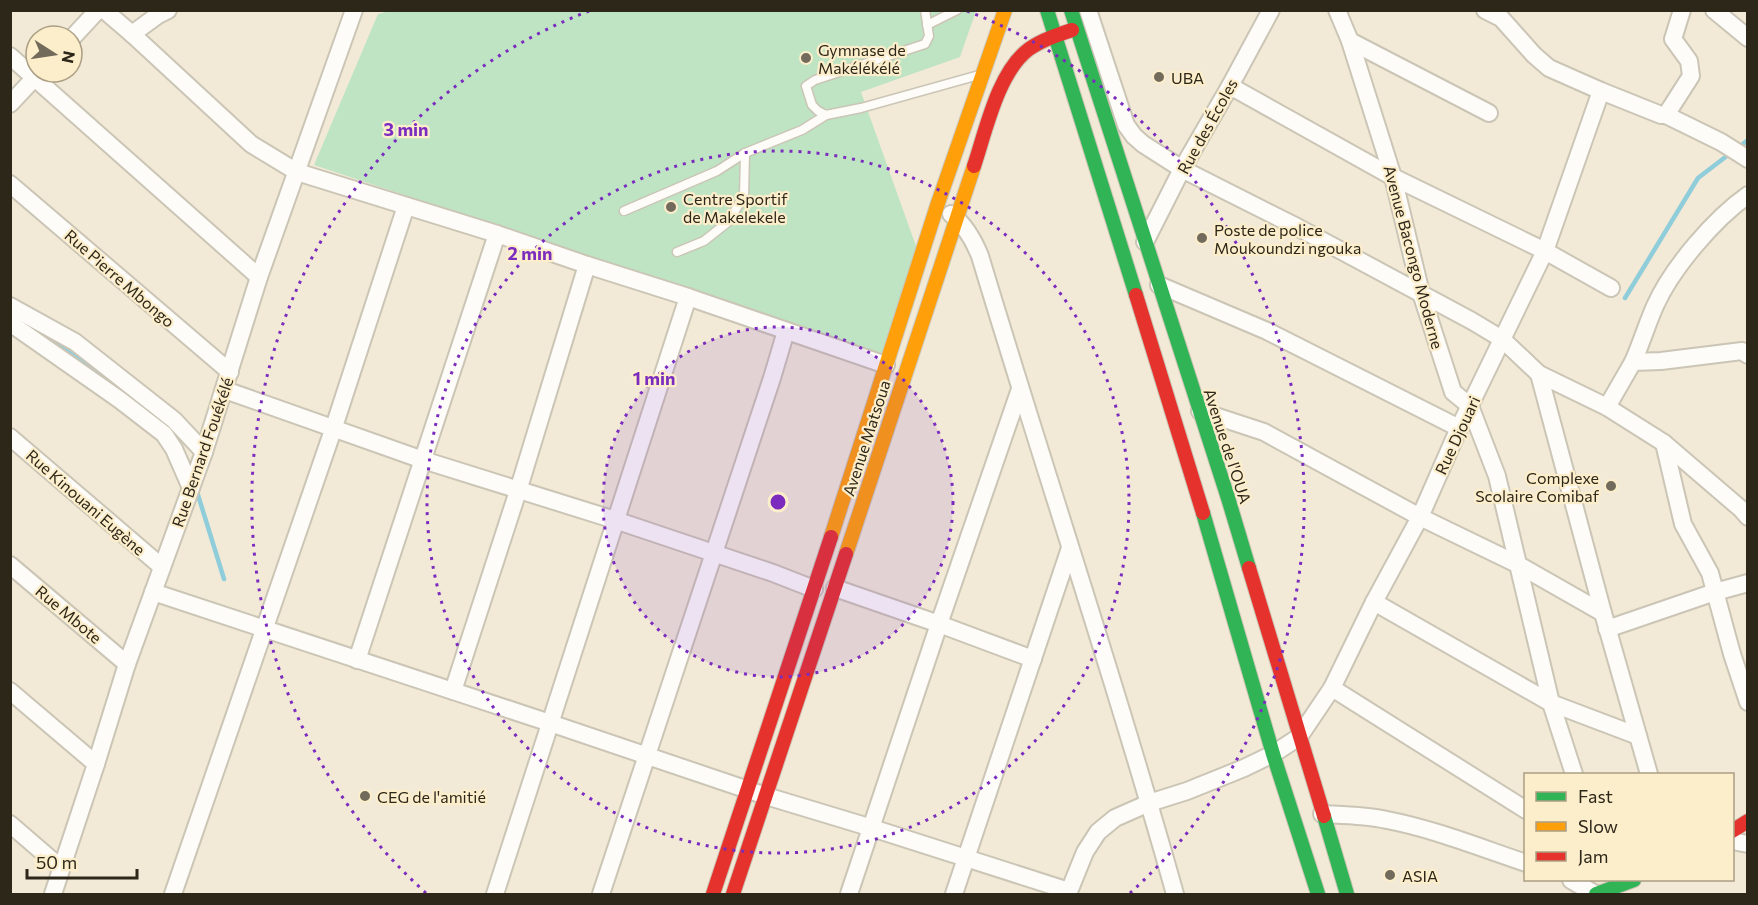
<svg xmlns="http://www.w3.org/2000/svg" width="1758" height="905" viewBox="0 0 1758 905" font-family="Commissioner,sans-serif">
  <rect width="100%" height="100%" fill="#f2ead6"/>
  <polygon fill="#bee4c4" points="390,11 976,11 960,57 861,92 917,249 882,354 314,165 378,14"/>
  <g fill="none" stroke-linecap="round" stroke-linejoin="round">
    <g stroke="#8fcddb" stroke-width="4.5">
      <polyline points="1739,147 1748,140"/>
      <polyline points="1625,298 1698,178 1732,152"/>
      <polyline points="43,333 153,414"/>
      <polyline points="198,495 224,579"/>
    </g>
    <g stroke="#cbc5b6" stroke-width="11">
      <g id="lane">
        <polyline points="925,10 929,36 925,44 815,80 806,86 812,105 818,111 826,115 861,108 979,75"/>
        <polyline points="927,25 957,10"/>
        <polyline points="624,211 717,171 745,153 802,130 826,115"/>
        <polyline points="677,252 704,241 728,222 744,196 745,153"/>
      </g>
    </g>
    <g stroke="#cbc5b6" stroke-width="20">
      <g id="street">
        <polyline points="104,10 132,34 251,144 297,172 497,234 587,265 688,297 886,365"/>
        <polyline points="1088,10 1126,125 1134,136 1143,144 1182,169 1297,227 1472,321 1502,339 1539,374 1607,407 1664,443 1741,509 1748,517"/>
        <polyline points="1337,10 1350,41 1393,177 1421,293 1453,392 1470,406 1497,476 1551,703 1574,774"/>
        <polyline points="1485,10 1501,18 1534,55 1549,68 1601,91 1661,115 1666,115 1691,76 1689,61 1673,39 1682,10"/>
        <polyline points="1714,10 1748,38"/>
        <polyline points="132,34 158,15 168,10"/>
        <polyline points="72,38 98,10"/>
        <polyline points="1350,41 1489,113"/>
        <polyline points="10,56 259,277"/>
        <polyline points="1230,86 1393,177 1545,251 1611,288"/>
        <polyline points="10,104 40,72"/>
        <polyline points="1666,115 1721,142 1748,159"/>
        <polyline points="10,184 230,372"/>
        <path d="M 951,214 C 964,224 974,241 980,256 C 1044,469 1115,680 1175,894"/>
        <polyline points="1145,242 1182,169 1230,86 1271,10"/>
        <polyline points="1159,285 1267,331 1459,428"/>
        <polyline points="10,306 75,342 174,420 204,452"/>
        <polyline points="10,323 120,400 164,434 174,449 191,488"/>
        <path d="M 1633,362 C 1641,344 1647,324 1655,306 C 1672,268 1714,219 1748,195"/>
        <polyline points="1539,374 1603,613 1649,774"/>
        <polyline points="225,390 423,460 615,520 773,573 814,589"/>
        <polyline points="1607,407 1633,362 1661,361 1742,351 1748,355"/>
        <polyline points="1200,411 1264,432 1420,517 1517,564 1603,613"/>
        <polyline points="10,437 162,567"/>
        <polyline points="1664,443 1683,524 1710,573 1732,654 1748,702"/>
        <polyline points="10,565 127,664"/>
        <polyline points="835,588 939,624 1033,659"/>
        <polyline points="153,592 550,723 766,796 872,828 1069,891"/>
        <polyline points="1374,602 1551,703 1638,736"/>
        <polyline points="1607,629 1715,592 1748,583"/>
        <polyline points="357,660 497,234"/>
        <polyline points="1332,688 1526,810"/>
        <polyline points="10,691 96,764"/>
        <polyline points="453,691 518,491 587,265"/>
        <path d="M 1322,814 C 1344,815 1366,815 1387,820 C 1434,829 1481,848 1526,863"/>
        <polyline points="10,824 61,868"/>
        <polyline points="1732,841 1748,844"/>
        <polyline points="1571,880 1595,894"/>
        <polyline points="53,894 96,764 127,664 204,452 259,277 354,10"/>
        <polyline points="173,894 333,430 406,206"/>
        <polyline points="495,894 688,297"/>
        <polyline points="601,894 772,378 786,331"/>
        <polyline points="849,894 939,624 1020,389"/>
        <polyline points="954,894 1070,548"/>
        <polyline points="1068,894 1085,852 1098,832 1115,818 1149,803 1187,791 1244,768 1273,754 1299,737 1332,688 1374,602 1420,517 1459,428 1545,251 1601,91"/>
      </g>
    </g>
    <g stroke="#cbc5b6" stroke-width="16">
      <g id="fast">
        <polyline points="1047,10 1136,295"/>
        <polyline points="1071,10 1228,498 1249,568"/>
        <polyline points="1203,513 1273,754 1318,894"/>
        <polyline points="1324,816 1347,894"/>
        <polyline points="1596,894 1634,880"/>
      </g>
    </g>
    <g stroke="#cbc5b6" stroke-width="16">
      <g id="slow">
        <polyline points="831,537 938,203 1005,10"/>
        <polyline points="846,554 974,166"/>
      </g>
    </g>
    <g stroke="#cbc5b6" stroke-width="16">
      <g id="jam">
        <path d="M 974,166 C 986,130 998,72 1029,49 C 1042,40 1057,35 1072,30"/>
        <polyline points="1136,295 1203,513"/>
        <polyline points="1249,568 1324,816"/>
        <polyline points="1732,831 1748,821"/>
        <polyline points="713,894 831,537"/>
        <polyline points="733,894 846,554"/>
      </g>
    </g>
    <use href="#lane" stroke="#fdfcf9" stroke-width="8"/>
    <use href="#street" stroke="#fdfcf9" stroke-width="16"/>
    <use href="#fast" stroke="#30b455" stroke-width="14"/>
    <use href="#slow" stroke="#ff9f0a" stroke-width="14"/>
    <use href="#jam" stroke="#e5322d" stroke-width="14"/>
  </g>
  <circle cx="778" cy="502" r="175" fill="#7b2cbf" fill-opacity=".12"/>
  <g fill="none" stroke="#7b2cbf" stroke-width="3" stroke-dasharray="3 6">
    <circle cx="778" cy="502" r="175"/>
    <circle cx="778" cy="502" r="351"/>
    <path d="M426 893A526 526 0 0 1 589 11M967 11A526 526 0 0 1 1130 893"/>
  </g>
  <g fill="#726b5c" stroke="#fdeecb" stroke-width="2">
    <circle cx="806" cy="58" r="6"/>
    <circle cx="1159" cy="77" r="6"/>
    <circle cx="671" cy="207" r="6"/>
    <circle cx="1202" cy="238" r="6"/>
    <circle cx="1611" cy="486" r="6"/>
    <circle cx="365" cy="796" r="6"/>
    <circle cx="1390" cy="875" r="6"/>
  </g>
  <g text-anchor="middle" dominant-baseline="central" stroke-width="4.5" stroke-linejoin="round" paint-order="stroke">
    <g font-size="16" fill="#2d271a" stroke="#fdeecb" text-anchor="start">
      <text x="818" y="49">Gymnase de<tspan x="818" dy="18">Makélékélé</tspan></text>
      <text x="1171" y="77">UBA</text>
      <text x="683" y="198">Centre Sportif<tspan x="683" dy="18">de Makelekele</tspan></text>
      <text x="1214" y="229">Poste de police<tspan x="1214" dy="18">Moukoundzi ngouka</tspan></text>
      <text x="1599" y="477" text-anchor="end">Complexe<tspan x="1599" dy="18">Scolaire Comibaf</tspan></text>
      <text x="377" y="796">CEG de l'amitié</text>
      <text x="1402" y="875">ASIA</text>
    </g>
    <g font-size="16" fill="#2d271a" stroke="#fdeecb">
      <text transform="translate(1207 126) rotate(-61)">Rue des Écoles</text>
      <text transform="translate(1414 257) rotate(75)">Avenue Bacongo Moderne</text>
      <text transform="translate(120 278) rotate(41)">Rue Pierre Mbongo</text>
      <text transform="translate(1457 435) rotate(-65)">Rue Djouari</text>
      <text transform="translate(866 438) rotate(-72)">Avenue Matsoua</text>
      <text transform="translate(1228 446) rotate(72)">Avenue de l'OUA</text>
      <text transform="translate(202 452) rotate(-71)">Rue Bernard Fouékélé</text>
      <text transform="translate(86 502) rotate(41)">Rue Kinouani Eugène</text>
      <text transform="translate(69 614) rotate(40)">Rue Mbote</text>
    </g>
  </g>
  <circle cx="778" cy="502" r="9" fill="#7b2cbf" stroke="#fdeecb" stroke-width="3"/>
  <g font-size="18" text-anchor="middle" font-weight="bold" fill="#7b2cbf" stroke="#fdeecb" stroke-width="4.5" stroke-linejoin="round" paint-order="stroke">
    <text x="406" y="136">3 min</text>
    <text x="530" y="260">2 min</text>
    <text x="654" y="385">1 min</text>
  </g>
  <rect width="1758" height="905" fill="none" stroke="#2d271a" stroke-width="24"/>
  <rect x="1524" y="773" width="210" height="108" fill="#fdeecb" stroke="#aa9e84" stroke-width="1.5"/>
  <rect x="1536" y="792" width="30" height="9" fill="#30b455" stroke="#aa9e84" stroke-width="1.5"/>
  <text x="1578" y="803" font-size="18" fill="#2d271a">Fast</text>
  <rect x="1536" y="822" width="30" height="9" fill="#ff9f0a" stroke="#aa9e84" stroke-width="1.5"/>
  <text x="1578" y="833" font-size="18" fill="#2d271a">Slow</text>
  <rect x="1536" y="852" width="30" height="9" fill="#e5322d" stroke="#aa9e84" stroke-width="1.5"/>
  <text x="1578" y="863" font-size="18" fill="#2d271a">Jam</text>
  <g transform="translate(54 54) rotate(102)"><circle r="28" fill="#fdeecb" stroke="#aa9e84" stroke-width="1.5"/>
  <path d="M0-4.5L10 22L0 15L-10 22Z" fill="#726b5c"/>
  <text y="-9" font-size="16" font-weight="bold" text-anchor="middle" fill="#2d271a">N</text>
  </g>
  <path d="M27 869v9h110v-9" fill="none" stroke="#2d271a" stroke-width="3"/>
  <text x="36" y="869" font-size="18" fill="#2d271a" stroke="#fdeecb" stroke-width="4.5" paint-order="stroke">50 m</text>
</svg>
